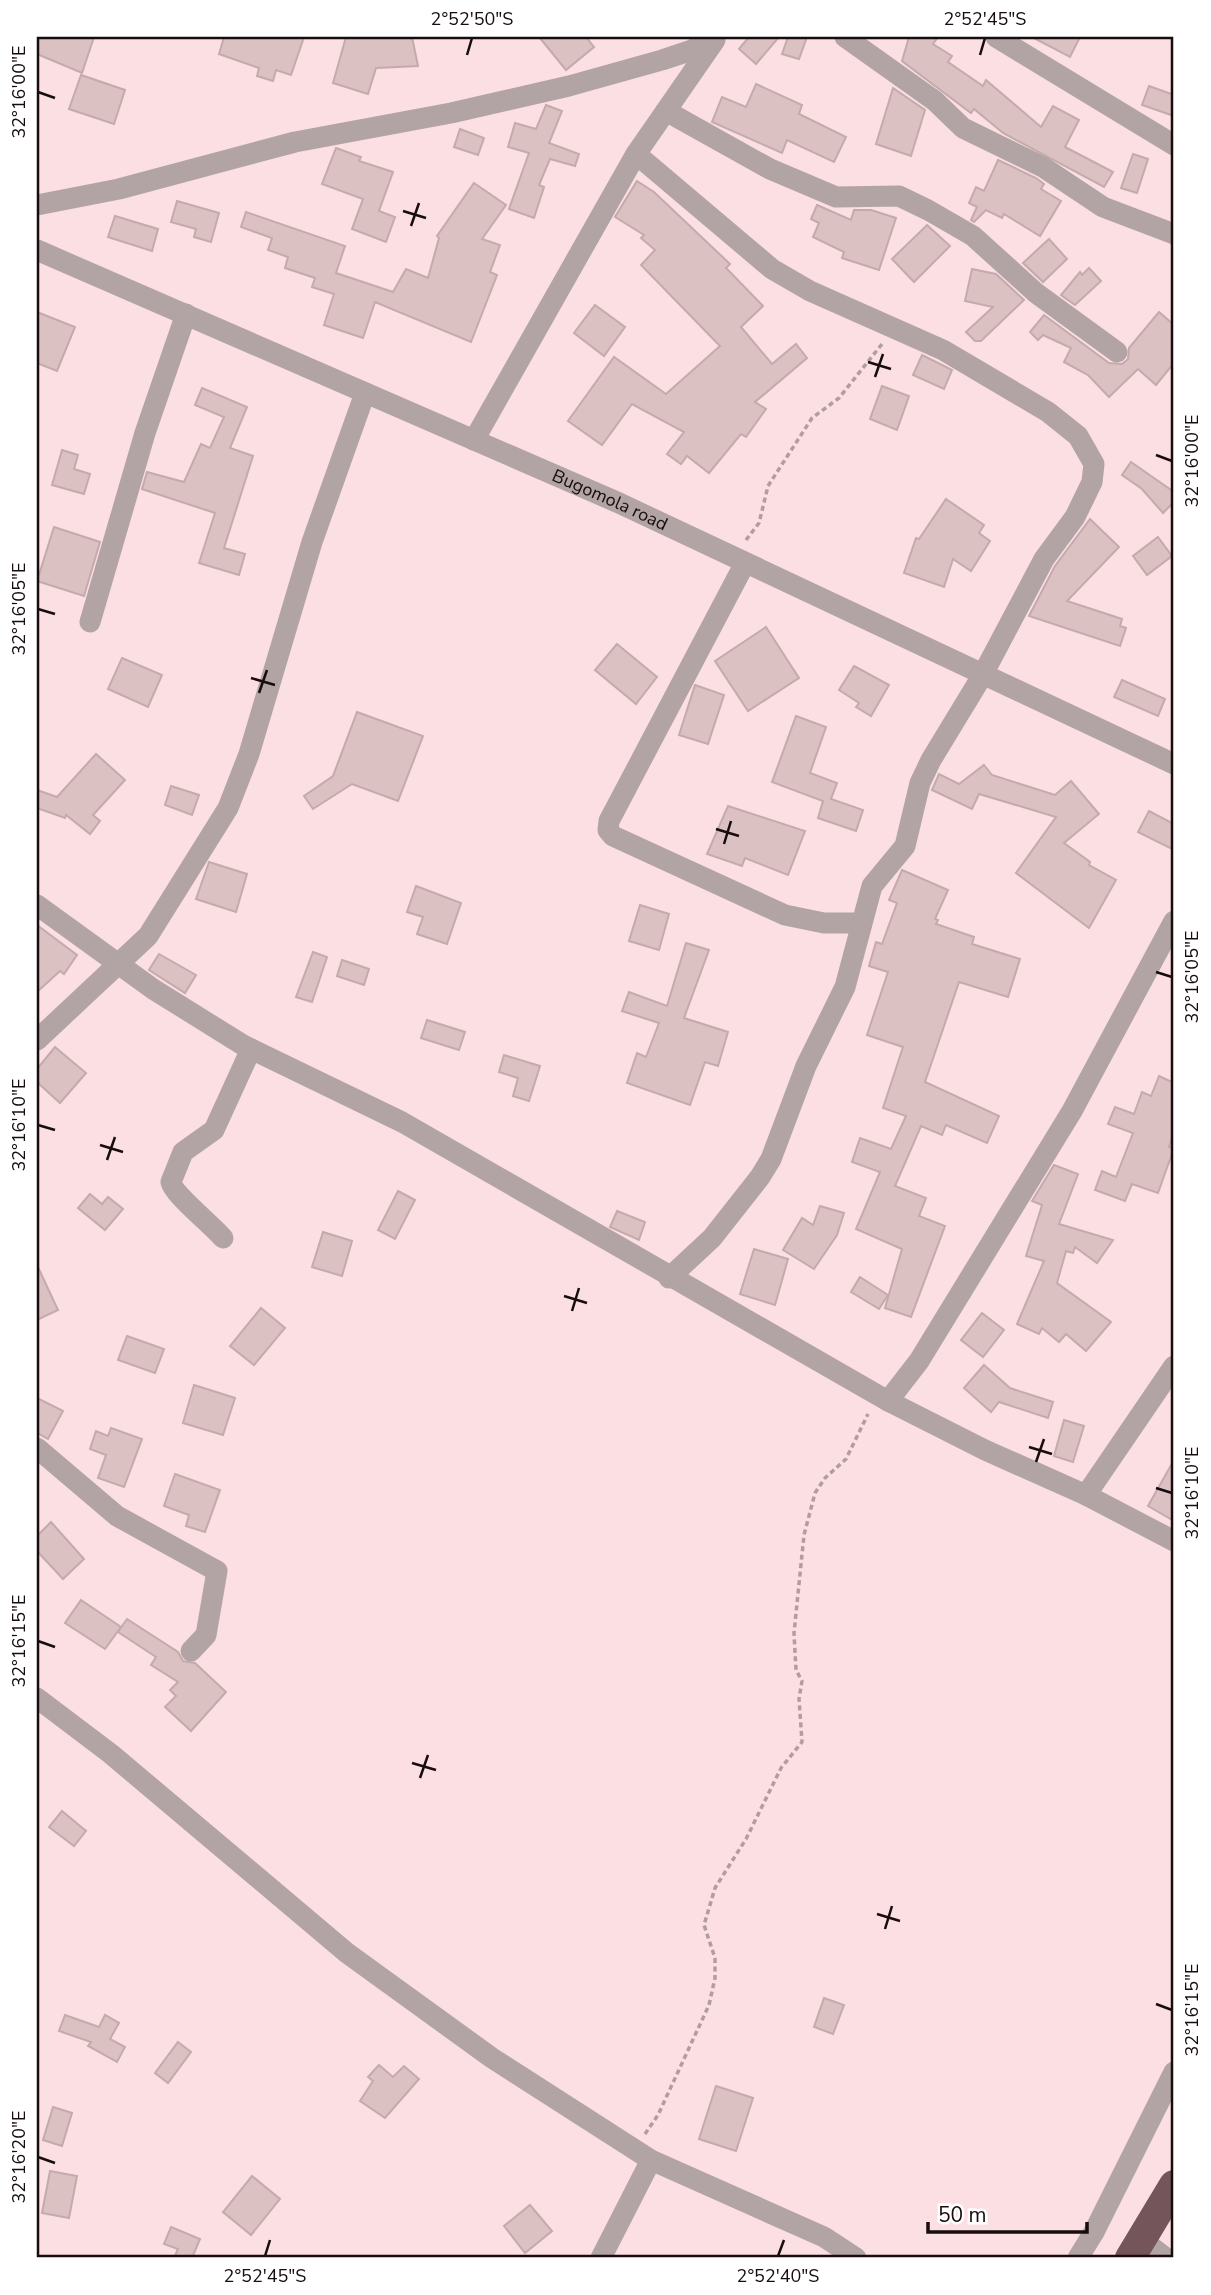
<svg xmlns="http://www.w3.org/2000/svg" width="1211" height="2295" viewBox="0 0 1211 2295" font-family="'Nunito Sans',sans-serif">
  <rect width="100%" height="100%" fill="#fbdfe2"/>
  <g fill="#dcc1c3" stroke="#c5aaad" stroke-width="2">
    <polygon points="37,37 94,37 82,73 37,54"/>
    <polygon points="224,37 304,37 291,75 276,70 273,81 257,76 259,68 219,54"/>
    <polygon points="346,37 412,37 418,66 376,68 368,94 333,83"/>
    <polygon points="539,37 586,37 594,47 566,70"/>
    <polygon points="749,37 779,37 756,64 739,49"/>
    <polygon points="788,37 807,37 799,59 782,54"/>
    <polygon points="909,37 938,37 933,44 952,56 948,62 983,86 986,80 1041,127 1053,106 1079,120 1065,147 1113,172 1104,187 1003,133 974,109 971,113 902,61"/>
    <polygon points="1032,37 1080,37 1070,57"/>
    <polygon points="81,75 125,90 114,124 69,109"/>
    <polygon points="756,84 802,105 799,114 846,137 834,162 787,140 782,153 712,122 722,97 746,107"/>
    <polygon points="1149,86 1174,95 1174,116 1142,105"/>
    <polygon points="893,88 925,110 911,156 876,144"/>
    <polygon points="546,105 562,111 549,143 579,154 575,166 550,159 539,185 544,187 534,218 509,209 529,153 508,147 515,123 536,129"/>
    <polygon points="460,129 484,138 478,155 454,147"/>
    <polygon points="336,148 361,157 359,161 393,172 379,211 395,217 386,242 352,229 363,199 322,184"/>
    <polygon points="1133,154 1148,159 1137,193 1121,188"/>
    <polygon points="998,160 1036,178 1044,184 1041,189 1061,201 1040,236 1004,214 1002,218 986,210 974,222 971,220 977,207 969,203 976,187 984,191"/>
    <polygon points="637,181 654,192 730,264 726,268 763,306 741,327 772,364 796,344 807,358 755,402 766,409 746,437 741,434 709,473 687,456 681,464 667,454 684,432 632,404 602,445 568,421 614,357 666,394 720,346 641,265 655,250 641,238 644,235 615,217"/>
    <polygon points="474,183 506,205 482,239 500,245 490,272 497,275 471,342 375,302 363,338 324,325 334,294 312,287 315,278 285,268 288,257 268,250 272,238 241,227 246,212 345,246 336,273 393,292 406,269 428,278 439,238 437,236"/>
    <polygon points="177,201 219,213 211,242 194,237 196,229 171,222"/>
    <polygon points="817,205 851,220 854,210 871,210 896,218 879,270 842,258 844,252 813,237 819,223 811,219"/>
    <polygon points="115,216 158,229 152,251 108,237"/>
    <polygon points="927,225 950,246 914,282 892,259"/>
    <polygon points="1049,239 1067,259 1043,282 1023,263"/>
    <polygon points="1089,268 1101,281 1075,305 1061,295 1080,272 1082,275"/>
    <polygon points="972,269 996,274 1024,300 981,341 975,341 966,332 993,307 965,301"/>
    <polygon points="595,305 625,327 604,356 574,333"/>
    <polygon points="37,312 75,327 57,371 37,363"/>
    <polygon points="1159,312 1174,325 1174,363 1156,385 1138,369 1109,397 1088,375 1064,362 1071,348 1043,335 1038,340 1030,332 1044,315 1109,363 1122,364 1128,359 1129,348"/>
    <polygon points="922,355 952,370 944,389 913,375"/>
    <polygon points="882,386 909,396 897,430 870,419"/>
    <polygon points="202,388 247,407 230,448 253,456 224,548 245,554 239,575 199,563 215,513 142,489 147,472 184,482 201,444 210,448 224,417 195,405"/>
    <polygon points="62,450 78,455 74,469 90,474 84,494 52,485"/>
    <polygon points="1131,462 1174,492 1174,502 1163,513 1142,489 1122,475"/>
    <polygon points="946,499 984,525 979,533 990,541 971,571 953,559 944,587 904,573 916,538 919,539"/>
    <polygon points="1090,519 1119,547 1067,601 1122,619 1120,626 1126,628 1120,646 1029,616 1055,566"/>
    <polygon points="54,527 100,542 84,596 37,581"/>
    <polygon points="1158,537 1172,556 1147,575 1133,556"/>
    <polygon points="766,627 799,678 748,711 715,661"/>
    <polygon points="617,644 657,677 636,704 595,670"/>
    <polygon points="122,658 162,675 148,707 108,689"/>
    <polygon points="854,666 889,685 871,716 856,707 859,703 839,690"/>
    <polygon points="1122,680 1165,699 1158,716 1114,697"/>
    <polygon points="695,685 724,695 708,744 679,735"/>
    <polygon points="357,712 423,736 398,801 352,784 313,809 304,796 333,776"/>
    <polygon points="796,716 826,727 810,773 837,783 831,799 863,810 856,831 818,818 823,801 772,782"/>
    <polygon points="96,754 125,780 93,815 100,821 90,834 66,815 65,818 37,808 37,790 57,797"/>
    <polygon points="984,765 992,775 1055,795 1071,781 1099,814 1064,843 1090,862 1089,865 1116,880 1089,928 1016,873 1056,817 979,794 972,809 932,790 939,774 959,784"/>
    <polygon points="171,786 199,795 192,815 165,805"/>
    <polygon points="728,806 805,831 788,875 745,858 742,866 707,854"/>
    <polygon points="1149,811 1174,824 1174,850 1138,832"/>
    <polygon points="209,862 247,874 236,912 196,899"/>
    <polygon points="902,870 948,890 935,919 938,920 936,924 974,937 972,944 1020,959 1008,997 959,982 925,1082 999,1116 987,1143 946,1125 942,1135 921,1126 895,1186 926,1198 919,1216 945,1226 911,1317 885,1308 902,1249 856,1229 880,1172 852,1162 860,1138 891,1149 906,1116 883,1108 903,1047 867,1035 888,972 869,966 876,942 882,944 897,903 889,900"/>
    <polygon points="416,886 461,903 447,944 417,934 423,917 407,912"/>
    <polygon points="640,905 669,914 659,950 629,941"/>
    <polygon points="37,925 77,955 64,974 60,971 37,992"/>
    <polygon points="686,943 709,950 684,1018 728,1032 718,1066 705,1062 690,1105 627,1083 637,1053 646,1057 659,1023 622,1011 629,992 667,1006"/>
    <polygon points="313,952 327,957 312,1002 296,997"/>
    <polygon points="159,954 196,975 185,993 149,970"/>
    <polygon points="342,960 369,969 364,985 337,976"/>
    <polygon points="427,1020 465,1032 459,1050 421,1038"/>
    <polygon points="55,1047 86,1073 60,1103 37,1082 37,1069"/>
    <polygon points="504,1055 540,1066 529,1101 513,1096 518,1078 499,1072"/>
    <polygon points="1159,1076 1174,1083 1174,1131 1169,1147 1174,1148 1158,1193 1132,1184 1125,1201 1095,1190 1102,1171 1116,1177 1133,1133 1108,1124 1115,1107 1134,1114 1142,1092 1151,1096"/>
    <polygon points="1054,1165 1078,1174 1059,1224 1113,1240 1097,1263 1075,1247 1073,1253 1066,1251 1057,1283 1111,1322 1086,1351 1066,1334 1059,1342 1042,1328 1039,1334 1017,1324 1044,1261 1026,1256 1042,1205 1032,1201"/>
    <polygon points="398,1191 415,1200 395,1239 378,1230"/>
    <polygon points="90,1194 102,1204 108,1197 123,1209 105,1230 78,1208"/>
    <polygon points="820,1206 844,1213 837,1235 814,1269 783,1250 802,1218 813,1225"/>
    <polygon points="617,1211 645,1222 639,1240 610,1227"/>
    <polygon points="323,1232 352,1241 342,1276 312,1267"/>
    <polygon points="754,1249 788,1259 775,1305 740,1294"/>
    <polygon points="37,1265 58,1310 37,1320"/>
    <polygon points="860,1277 888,1295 879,1309 851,1292"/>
    <polygon points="261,1308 285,1328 254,1365 230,1346"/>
    <polygon points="982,1313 1004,1330 983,1357 961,1340"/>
    <polygon points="127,1336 164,1349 155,1373 118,1360"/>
    <polygon points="984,1365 1010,1388 1053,1402 1048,1418 999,1402 991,1412 964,1388"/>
    <polygon points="194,1385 235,1398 223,1435 183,1423"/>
    <polygon points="37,1398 63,1411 48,1439 37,1433"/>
    <polygon points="1064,1420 1084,1426 1073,1462 1054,1456"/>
    <polygon points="111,1428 142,1439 124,1487 98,1478 106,1455 90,1449 96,1431 108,1436"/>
    <polygon points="1174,1460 1174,1521 1148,1506"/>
    <polygon points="175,1474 220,1490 205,1532 186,1526 189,1515 164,1506"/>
    <polygon points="51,1522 84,1559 63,1579 37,1551 37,1536"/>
    <polygon points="81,1600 121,1627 105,1649 65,1623"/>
    <polygon points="127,1619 178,1652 183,1661 195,1663 226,1692 191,1731 165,1707 176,1696 170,1690 178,1682 151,1665 156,1657 118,1632"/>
    <polygon points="62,1811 86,1831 74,1846 49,1827"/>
    <polygon points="824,1998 844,2005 833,2034 814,2027"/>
    <polygon points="65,2015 99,2027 105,2015 119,2023 110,2039 125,2047 117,2062 88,2046 91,2042 59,2031"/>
    <polygon points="178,2042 191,2052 168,2083 155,2073"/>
    <polygon points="379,2065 393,2077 404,2066 419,2079 385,2118 360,2101 373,2081 368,2077"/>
    <polygon points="716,2086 753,2098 736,2151 699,2139"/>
    <polygon points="53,2107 72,2113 62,2146 43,2140"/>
    <polygon points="50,2171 77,2176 69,2218 42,2213"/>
    <polygon points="252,2176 280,2199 251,2235 223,2212"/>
    <polygon points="530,2205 552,2231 525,2253 504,2226"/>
    <polygon points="171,2227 200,2239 192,2258 174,2258 178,2249 164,2244"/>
  </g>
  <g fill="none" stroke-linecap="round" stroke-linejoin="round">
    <g stroke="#b29c9e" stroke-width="3.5" stroke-dasharray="5 3.5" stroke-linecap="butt">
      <polyline points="746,540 759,523 768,486 812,418 839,398 882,344"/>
      <polyline points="645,2134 658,2115 709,2005 715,1978 715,1958 704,1925 715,1888 746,1839 781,1768 802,1742 799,1699 802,1681 796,1670 794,1633 804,1535 815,1493 825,1478 846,1459 868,1414"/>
    </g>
    <g stroke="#b2a3a4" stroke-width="21">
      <polyline points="845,37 935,101 963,128 1043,167 1103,207 1174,234"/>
      <polyline points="996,37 1174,145"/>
      <polyline points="666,111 770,169 836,197 899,196 928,210 973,236 1036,293 1117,352"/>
      <polyline points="636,154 772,269 810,291 943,350 1048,412 1078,436 1094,464 1092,482 1075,517 1044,559 982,676 931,760 920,783 905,846 872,886 845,987 806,1066 771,1159 760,1177 712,1238 669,1278"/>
      <polyline points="37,205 119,189 295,142 451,113 569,86 662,60 692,50 713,37"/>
      <path id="s1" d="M 37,250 L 619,503 L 1174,764"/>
      <polyline points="474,440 636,154 715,40"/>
      <polyline points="745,563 609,821 608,830 613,836 785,915 824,923 861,923"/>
      <polyline points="90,622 145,433 186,314"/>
      <polyline points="37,905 153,989 243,1045 402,1122 888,1401 985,1450 1086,1495 1174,1541"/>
      <polyline points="37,1040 148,936 228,808 249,754 312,542 365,393"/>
      <path d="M 223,1238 C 211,1224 173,1194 171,1182 L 183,1152 L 214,1130 L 251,1049"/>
      <polyline points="888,1401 919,1361 1072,1111 1174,921"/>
      <polyline points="37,1448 117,1516 217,1571 206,1635 191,1651"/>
      <polyline points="1086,1495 1174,1366"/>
      <polyline points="37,1698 111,1754 347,1953 492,2058 651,2160 824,2237 856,2258"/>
      <polyline points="1141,2239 1166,2258"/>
      <polyline points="601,2258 651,2160"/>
      <polyline points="1078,2258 1094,2232 1174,2072"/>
    </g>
    <polyline stroke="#74565a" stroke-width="30" points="1130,2258 1174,2185"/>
  </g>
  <path fill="none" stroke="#170d0f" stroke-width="2.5" d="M 467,55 L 472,38M 980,55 L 985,38M 38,92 L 55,98M 403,211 L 426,218M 411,226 L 419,203M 868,362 L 891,369M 875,377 L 883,354M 1156,455 L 1172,461M 38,609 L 55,614M 251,678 L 275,685M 259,693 L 267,670M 716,829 L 739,836M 724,844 L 731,821M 1156,972 L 1172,977M 38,1125 L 55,1130M 100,1145 L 123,1152M 107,1160 L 115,1137M 564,1296 L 587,1303M 572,1311 L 579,1288M 1029,1447 L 1052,1454M 1036,1462 L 1044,1439M 1156,1488 L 1172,1493M 38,1641 L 55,1647M 412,1763 L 436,1770M 420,1778 L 428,1755M 877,1914 L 900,1921M 885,1929 L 892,1906M 1156,2004 L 1172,2010M 38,2157 L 55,2163M 265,2256 L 270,2240M 778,2256 L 784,2240"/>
  <g text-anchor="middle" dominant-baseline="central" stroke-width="5" stroke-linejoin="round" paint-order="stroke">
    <g font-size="18" fill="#170d0f" stroke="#fff">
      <text stroke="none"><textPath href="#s1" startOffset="625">Bugomola road</textPath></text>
    </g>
  </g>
  <rect width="1211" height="2295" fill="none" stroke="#ffffff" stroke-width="77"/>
  <path d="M928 2222v10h159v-10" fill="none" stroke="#170d0f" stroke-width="3.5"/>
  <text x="938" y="2222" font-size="21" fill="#170d0f" stroke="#ffffff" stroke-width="5" paint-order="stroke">50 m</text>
  <rect x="38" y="38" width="1134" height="2218" fill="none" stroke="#170d0f" stroke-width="2.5"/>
  <g font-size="18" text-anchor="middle" fill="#170d0f">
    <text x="472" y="25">2°52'50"S</text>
    <text x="985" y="25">2°52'45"S</text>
    <text transform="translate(19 92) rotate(-90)" y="6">32°16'00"E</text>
    <text transform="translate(1192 461) rotate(-90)" y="6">32°16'00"E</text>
    <text transform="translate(19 609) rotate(-90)" y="6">32°16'05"E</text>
    <text transform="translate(1192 977) rotate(-90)" y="6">32°16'05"E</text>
    <text transform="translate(19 1125) rotate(-90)" y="6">32°16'10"E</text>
    <text transform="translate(1192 1493) rotate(-90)" y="6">32°16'10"E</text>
    <text transform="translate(19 1641) rotate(-90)" y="6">32°16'15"E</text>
    <text transform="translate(1192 2010) rotate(-90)" y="6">32°16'15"E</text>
    <text transform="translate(19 2157) rotate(-90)" y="6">32°16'20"E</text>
    <text x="265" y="2282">2°52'45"S</text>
    <text x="778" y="2282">2°52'40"S</text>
  </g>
</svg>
